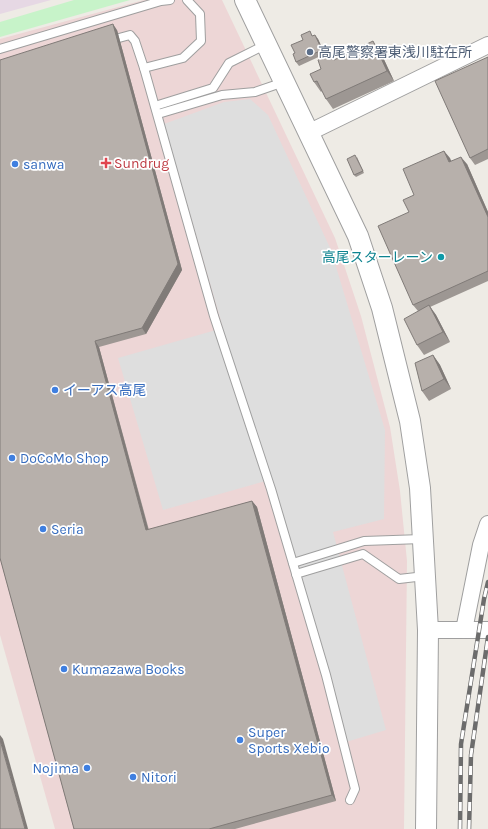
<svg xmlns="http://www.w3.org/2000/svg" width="488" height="829" viewBox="0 0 488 829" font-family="Karla,'Noto Sans JP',sans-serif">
  <rect width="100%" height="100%" fill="#eeebe5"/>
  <polygon fill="#edd6d6" points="144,0 222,0 335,238 361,316 390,427 400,491 407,561 404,829 55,829 0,635 0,39"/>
  <polygon fill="#e6d8e4" points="0,0 51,0 0,14"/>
  <polygon fill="#c7f3c9" points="74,0 130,0 0,37 0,22"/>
  <polygon fill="#dedede" points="250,99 268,115 331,250 385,430 384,519 333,532 386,730 346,742 269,480 163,510 118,358 223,328 164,124 224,102"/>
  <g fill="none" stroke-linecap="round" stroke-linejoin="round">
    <g stroke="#9f9f9f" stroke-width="10">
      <g id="service">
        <polyline points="119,38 130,35 135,41 144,68 214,316 271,489 326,675 355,789 350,800"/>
        <polyline points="0,49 161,1 170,0"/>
        <polyline points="144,68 183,58 201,41 200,14 187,0"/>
        <polyline points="155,106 213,88 229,63 267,44"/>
        <polyline points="158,114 222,95 255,92 284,82"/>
        <polyline points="293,563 364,541 422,539"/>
        <polyline points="296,574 363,554 399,579 425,576"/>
      </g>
    </g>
    <g stroke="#9f9f9f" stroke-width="18">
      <g id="minor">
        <polyline points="310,132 488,45"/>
        <polyline points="428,630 488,630"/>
        <polyline points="464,630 481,545 488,524"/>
      </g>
    </g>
    <g stroke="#9f9f9f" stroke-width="22">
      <polyline id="tertiary" points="245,0 358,236 382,308 410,421 420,488 428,630 426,829"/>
    </g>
    <use href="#service" stroke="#fff" stroke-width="8"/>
    <use href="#minor" stroke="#fff" stroke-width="16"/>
    <use href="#tertiary" stroke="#fff" stroke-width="20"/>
    <g stroke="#6c6c6c" stroke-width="4.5">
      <g id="rail">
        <polyline points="460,829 461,744 484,599 488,582"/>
        <polyline points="469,829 471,755 488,637"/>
      </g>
    </g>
    <use href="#rail" stroke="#fff" stroke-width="3" stroke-dasharray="9" stroke-linecap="butt"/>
  </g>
  <g fill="#9d9793">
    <polygon points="117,30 182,270 146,334 99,347 149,530 252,501 257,507 336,801 235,829 74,829 0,558"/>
    <polygon points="313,36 318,39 325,54 299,66 296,62"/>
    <polygon points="380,51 394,81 333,109 326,99 322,91 321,92 314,82 330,53 335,60"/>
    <polygon points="488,57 488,159 475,165 470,158"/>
    <polygon points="444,151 451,161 467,164 488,212 488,281 430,307 436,315 450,342 424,355 417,345 418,311 413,305 409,212 414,195"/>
    <polygon points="357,157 364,173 356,177 354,175"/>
    <polygon points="433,355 440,365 451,389 429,401 422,391"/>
  </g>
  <g fill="#807b78">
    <polygon points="113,24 117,30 182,270 146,334 142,328"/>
    <polygon points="315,35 318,39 325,54 322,50"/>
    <polygon points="373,41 380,51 394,81 387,71"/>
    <polygon points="444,151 450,158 455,170 449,162"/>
    <polygon points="461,157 467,164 488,212 488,217"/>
    <polygon points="429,305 436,315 450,342 443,332"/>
    <polygon points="95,341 99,347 150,536 146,530"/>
    <polygon points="433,355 440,365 451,389 444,379"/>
    <polygon points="252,501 257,507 336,801 332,795"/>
    <polygon points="0,735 3,739 28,829 25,829 0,740"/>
  </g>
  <g fill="#b7b0ab" stroke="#807b78">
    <polygon points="113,24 178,264 142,328 95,341 146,530 252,501 332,795 209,829 74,829 0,558 0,60"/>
    <polygon points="310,31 312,36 315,35 322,50 296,62 293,54 295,53 291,45 303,40 301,35"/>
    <polygon points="373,41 387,71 326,99 317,81 314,82 310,74 321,69 318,60 330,53 334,60"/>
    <polygon points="488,57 488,149 470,158 435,81"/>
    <polygon points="444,151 449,162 461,157 488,217 488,271 413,305 378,226 409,212 403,200 414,195 403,169"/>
    <polygon points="355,155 363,171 354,175 347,159"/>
    <polygon points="429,305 443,332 417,345 404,319"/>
    <polygon points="433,355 444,379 422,391 415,363"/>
    <polygon points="0,740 25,829 0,829"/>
  </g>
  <circle fill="#5c6f8a" stroke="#fff" stroke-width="1.5" cx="310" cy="52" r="4"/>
  <path fill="#e0444e" stroke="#fff" stroke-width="1.5" d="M104 157h4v4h4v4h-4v4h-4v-4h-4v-4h4z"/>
  <g fill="#3f7fe0" stroke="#fff" stroke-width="1.5">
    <circle cx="15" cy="164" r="4"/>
    <circle cx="55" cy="390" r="4"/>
    <circle cx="12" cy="458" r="4"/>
    <circle cx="43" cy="529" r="4"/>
    <circle cx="64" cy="669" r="4"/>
    <circle cx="240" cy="740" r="4"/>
    <circle cx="87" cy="768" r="4"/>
    <circle cx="133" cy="777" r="4"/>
  </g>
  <circle fill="#0f9aa8" stroke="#fff" stroke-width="1.5" cx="441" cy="257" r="4"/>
  <g text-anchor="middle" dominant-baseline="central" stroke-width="3.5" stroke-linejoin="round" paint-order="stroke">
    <g font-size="14" fill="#4e5e75" stroke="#fff" text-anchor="start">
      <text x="318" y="52">高尾警察署東浅川駐在所</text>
    </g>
    <g font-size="14" fill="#be3a42" stroke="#fff" text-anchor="start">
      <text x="114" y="163">Sundrug</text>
    </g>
    <g font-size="14" fill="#366cbe" stroke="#fff" text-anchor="start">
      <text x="23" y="164">sanwa</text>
      <text x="63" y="390">イーアス高尾</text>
      <text x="20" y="458">DoCoMo Shop</text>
      <text x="51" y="529">Seria</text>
      <text x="72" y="669">Kumazawa Books</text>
      <text x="248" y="732">Super<tspan x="248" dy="16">Sports Xebio</tspan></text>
      <text x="79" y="768" text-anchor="end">Nojima</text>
      <text x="141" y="777">Nitori</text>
    </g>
    <g font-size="14" fill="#0d838f" stroke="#fff" text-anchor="end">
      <text x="433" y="257">高尾スターレーン</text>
    </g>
  </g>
</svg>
